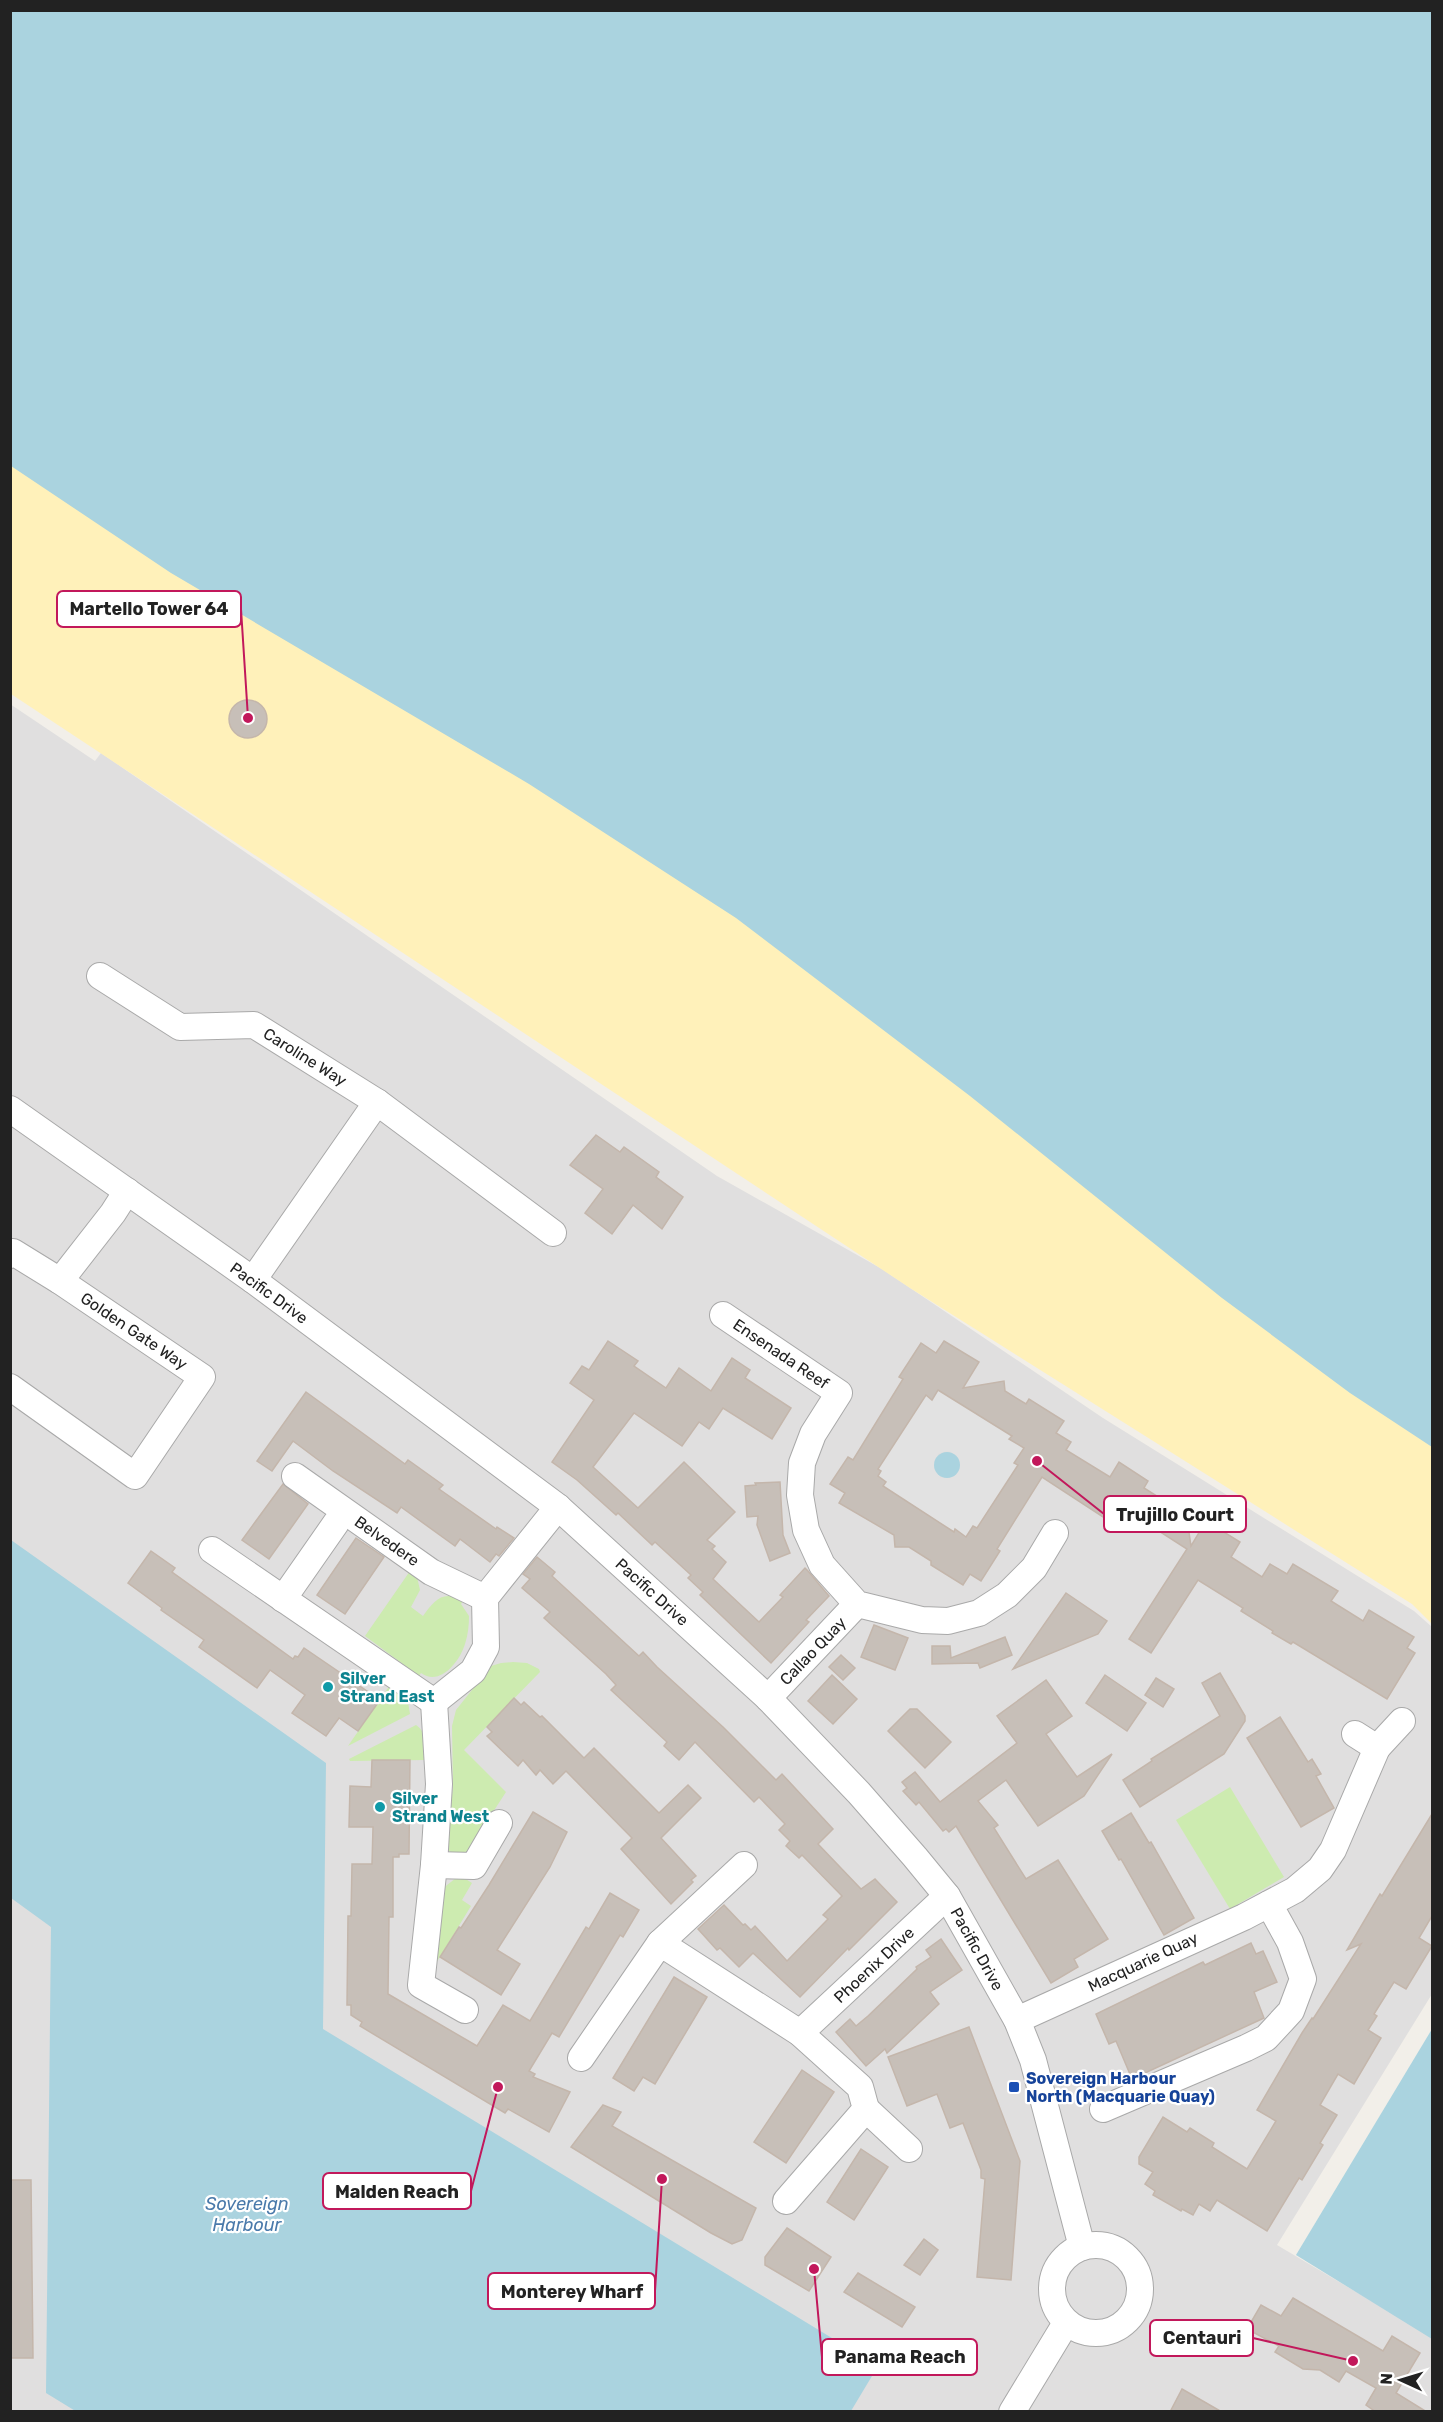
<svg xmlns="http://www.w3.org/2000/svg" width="1443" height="2422" viewBox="0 0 1443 2422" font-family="Rubik,sans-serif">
  <rect width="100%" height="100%" fill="#f2efe9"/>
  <polygon fill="#e0dfdf" points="10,704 95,761 101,753 717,1176 882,1269 1103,1418 1414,1611 1432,1627 1432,1994 1277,2245 1432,2337 1432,2411 11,2411"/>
  <g fill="#cdebb0">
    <path d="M 410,1571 L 417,1577 L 420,1590 L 411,1607 L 423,1616 C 434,1601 443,1589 463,1601 L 461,1604 L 469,1616 C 469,1625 468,1635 465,1644 C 460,1661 440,1687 421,1673 L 419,1676 L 365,1636 Z"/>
    <polygon points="513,1662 527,1663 539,1669 540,1672 464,1750 506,1792 467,1852 460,1856 449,1851 447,1843 453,1787 452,1726 456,1710 491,1666 501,1663"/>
    <polygon points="390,1685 408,1702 410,1714 348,1746"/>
    <path d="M 416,1725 C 427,1732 426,1748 427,1760 L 350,1761 L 349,1759 Z"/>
    <polygon points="1230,1787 1284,1877 1230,1909 1176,1820"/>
    <polygon points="456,1878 464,1878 472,1883 462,1900 471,1906 430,1973 442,1889"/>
  </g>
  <polygon fill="#fff1ba" points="10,162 1432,1275 1432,1624 1412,1604 910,1288 11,694"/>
  <path fill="#e2e2e2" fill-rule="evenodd" d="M 938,1390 L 952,1399 L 955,1396 L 1013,1434 L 1010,1439 L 1024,1448 L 1015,1463 L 1018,1465 L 977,1528 L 973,1526 L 966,1537 L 955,1530 L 951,1535 L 881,1489 L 886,1482 L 878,1476 L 881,1471 L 878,1469 L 926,1395 L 932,1399 ZM 947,1451 L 951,1452 L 960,1462 L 960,1467 L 956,1475 L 944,1478 L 940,1477 L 938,1454 Z"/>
  <g fill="#aad3df">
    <polygon points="10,11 1432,11 1432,1447 1350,1393 1222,1298 970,1096 736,918 529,784 171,573 11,466"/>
    <circle cx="947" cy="1465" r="13"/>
    <polygon points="11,1540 326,1763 323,2029 878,2366 851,2411 77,2412 46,2393 51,1927 11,1898"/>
    <polygon points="1432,2029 1432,2339 1296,2255"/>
  </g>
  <g fill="#c7bfb8" stroke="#c4b6ab" stroke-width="1.5" fill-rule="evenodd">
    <circle cx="248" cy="719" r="19"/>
    <polygon points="596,1135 620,1152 624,1147 659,1172 656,1177 683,1197 662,1229 633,1205 612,1234 585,1213 603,1189 570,1165"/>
    <polygon points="608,1341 638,1361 634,1366 666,1388 679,1368 711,1391 732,1358 750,1370 745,1378 791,1408 772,1439 723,1408 709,1429 699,1422 682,1446 634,1413 593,1467 638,1508 684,1462 735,1512 707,1540 715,1546 712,1549 726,1562 713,1579 759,1622 783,1597 780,1595 805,1568 808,1571 829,1596 806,1620 809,1622 771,1663 700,1595 703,1592 688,1578 691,1575 655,1542 652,1545 618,1513 616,1515 577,1480 552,1462 594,1400 570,1383 582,1366 589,1370"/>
    <path d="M 944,1341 L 979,1362 L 963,1388 L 1004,1381 L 1005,1391 L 1026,1404 L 1029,1399 L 1064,1421 L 1056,1433 L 1071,1442 L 1066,1450 L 1110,1477 L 1119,1462 L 1148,1481 L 1144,1488 L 1166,1502 L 1184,1499 L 1191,1546 L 1206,1521 L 1240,1542 L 1231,1557 L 1262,1577 L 1270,1564 L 1287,1574 L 1293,1564 L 1338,1591 L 1331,1601 L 1363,1621 L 1369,1610 L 1414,1637 L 1407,1648 L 1415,1653 L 1387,1699 L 1293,1642 L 1291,1644 L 1272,1633 L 1273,1631 L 1241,1611 L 1243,1608 L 1198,1580 L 1151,1653 L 1129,1639 L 1187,1549 L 1126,1510 L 1124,1512 L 1111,1504 L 1103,1517 L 1042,1477 L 997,1549 L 1000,1551 L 981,1581 L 970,1574 L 963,1585 L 931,1565 L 931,1561 L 909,1547 L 895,1547 L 894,1535 L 839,1503 L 845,1493 L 830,1484 L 848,1457 L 853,1460 L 903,1379 L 899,1377 L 921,1343 L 936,1353 ZM 938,1390 L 1012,1436 L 1009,1439 L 1024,1448 L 1014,1463 L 1018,1465 L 977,1528 L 973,1526 L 966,1537 L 955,1529 L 954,1532 L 883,1486 L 886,1482 L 878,1476 L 881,1471 L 878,1469 L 926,1395 L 932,1400 Z"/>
    <polygon points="306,1392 405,1464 408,1460 443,1485 439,1489 496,1529 497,1527 514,1538 499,1556 496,1554 490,1562 460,1539 455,1546 401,1507 397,1513 333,1471 293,1441 272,1471 257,1461"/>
    <polygon points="780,1482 783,1535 790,1553 770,1561 757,1525 758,1516 747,1517 745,1486 756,1485 755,1483"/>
    <polygon points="283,1484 308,1504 269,1559 242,1540"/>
    <polygon points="356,1538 384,1557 345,1614 317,1595"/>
    <polygon points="151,1551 175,1568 172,1572 293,1659 295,1656 298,1657 304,1648 380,1700 358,1731 339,1718 326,1736 292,1713 305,1695 270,1670 257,1688 199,1647 204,1640 161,1610 162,1608 128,1583"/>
    <polygon points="537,1557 555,1572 552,1576 639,1656 643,1652 657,1667 723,1727 776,1780 782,1774 833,1829 818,1844 861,1889 875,1879 897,1902 849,1950 848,1948 800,1997 753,1953 739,1967 720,1948 717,1950 698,1929 724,1905 743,1925 745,1924 751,1930 755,1926 787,1961 828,1919 823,1915 842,1896 802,1855 799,1858 786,1846 790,1841 779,1830 785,1824 759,1797 754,1802 695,1742 679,1760 664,1746 667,1742 611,1690 616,1685 606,1674 544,1618 550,1612 522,1588 530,1579 523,1574"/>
    <polygon points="1066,1593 1107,1621 1098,1634 1013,1669"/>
    <polygon points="874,1625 908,1638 895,1670 861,1657"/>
    <polygon points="1005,1637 1012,1655 980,1668 978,1663 932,1664 932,1646 950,1646 951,1658"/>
    <polygon points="841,1655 855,1668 843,1680 829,1667"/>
    <polygon points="1220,1673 1245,1716 1245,1721 1224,1754 1140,1807 1123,1780 1152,1761 1151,1759 1220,1716 1202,1683"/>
    <polygon points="832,1675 857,1699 833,1724 808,1701"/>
    <polygon points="1105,1675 1146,1703 1127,1731 1086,1703"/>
    <polygon points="1156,1678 1174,1689 1163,1707 1145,1695"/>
    <polygon points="1046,1680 1072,1716 1046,1734 1077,1777 1112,1754 1084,1796 1038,1826 1006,1780 978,1801 998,1825 994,1828 1026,1879 1058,1860 1108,1939 1074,1959 1078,1967 1051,1983 956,1826 949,1832 946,1829 943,1831 919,1802 916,1805 903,1791 907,1788 902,1782 915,1772 940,1802 1017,1743 997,1716"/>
    <polygon points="514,1698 521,1705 524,1702 540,1717 542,1716 584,1758 594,1748 659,1813 688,1785 701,1798 661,1838 696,1876 691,1880 693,1882 671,1904 621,1849 632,1838 566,1771 553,1784 540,1770 536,1775 523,1760 518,1766 487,1736 492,1732 487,1727"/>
    <polygon points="910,1709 917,1709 951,1742 925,1768 888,1731"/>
    <polygon points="1280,1717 1308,1762 1312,1759 1321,1774 1316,1776 1334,1808 1301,1827 1247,1738"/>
    <polygon points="372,1760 410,1760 409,1854 399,1854 399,1857 393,1857 393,1917 389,1917 388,1994 477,2046 503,2005 530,2021 586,1927 589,1929 610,1893 639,1910 623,1937 620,1935 559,2037 552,2033 529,2071 535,2074 533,2077 570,2092 549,2132 508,2109 505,2113 360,2026 362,2022 351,2015 351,2005 347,2005 348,1916 351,1916 352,1864 372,1864 373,1827 349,1827 350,1786 371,1787"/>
    <polygon points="533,1812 567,1832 550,1867 497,1950 520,1964 501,1995 440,1957 459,1927 461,1928 489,1885"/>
    <polygon points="1131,1813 1149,1843 1151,1842 1194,1918 1164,1935 1121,1859 1119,1860 1102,1831"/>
    <polygon points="1432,1814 1432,1916 1419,1938 1432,1946 1406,1989 1394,1982 1374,2014 1377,2016 1368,2030 1381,2038 1354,2084 1338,2074 1320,2105 1337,2115 1320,2143 1323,2145 1302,2180 1299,2178 1267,2231 1217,2200 1210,2211 1199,2204 1193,2215 1182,2209 1181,2211 1153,2195 1155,2191 1145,2184 1153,2172 1139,2164 1139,2157 1163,2117 1187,2132 1190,2128 1214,2143 1212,2147 1247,2169 1276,2121 1257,2110 1302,2033 1312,2018 1313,2019 1361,1944 1347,1950 1380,1894 1382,1896"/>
    <polygon points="941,1939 962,1970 930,1992 939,2004 887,2053 885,2049 866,2066 836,2032 850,2019 856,2026 868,2016 917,1969 916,1967 931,1957 926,1950"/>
    <polygon points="1251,1943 1256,1954 1263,1951 1277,1982 1254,1992 1264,2018 1132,2079 1116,2041 1109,2044 1096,2014 1203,1962 1205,1965"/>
    <polygon points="674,1977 707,1997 655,2084 643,2077 634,2091 613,2078"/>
    <polygon points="969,2027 1020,2161 1011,2280 977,2277 985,2179 981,2178 981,2170 963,2123 950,2128 937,2094 907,2106 888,2057"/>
    <polygon points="802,2070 834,2092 786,2163 754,2142"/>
    <polygon points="603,2105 621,2112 612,2126 756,2208 742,2240 732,2244 711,2233 571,2147"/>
    <polygon points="861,2149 888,2167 854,2220 827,2202"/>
    <polygon points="10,2180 31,2180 33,2358 10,2358"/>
    <polygon points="787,2228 831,2257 809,2291 765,2265 765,2257"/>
    <polygon points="924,2239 938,2250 920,2275 904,2265"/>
    <polygon points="858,2273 915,2307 902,2327 844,2292"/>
    <polygon points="1293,2298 1383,2351 1392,2336 1420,2353 1396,2393 1427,2412 1376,2412 1366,2405 1376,2388 1346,2371 1339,2382 1320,2370 1303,2369 1275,2352 1279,2346 1247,2329 1261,2305 1281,2316"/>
    <polygon points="1182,2389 1222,2412 1170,2412"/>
  </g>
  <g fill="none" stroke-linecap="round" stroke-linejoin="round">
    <g stroke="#a9a9a9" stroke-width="28">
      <g id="street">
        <polyline points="100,976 180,1027 254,1025 377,1102 553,1233"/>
        <polyline points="10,1109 253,1280 558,1507 768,1698 859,1793 915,1857 947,1896 1017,2020 1033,2060 1082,2247"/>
        <polyline points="10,1255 13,1252 60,1281 202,1377 135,1476 10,1387"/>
        <polyline points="253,1280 377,1102"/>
        <polyline points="60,1281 113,1213 127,1191"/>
        <polyline points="723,1315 839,1393 813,1434 802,1463 800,1495 806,1530 822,1565 857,1604 922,1620 948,1621 979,1613 1007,1595 1034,1568 1055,1533"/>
        <polyline points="295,1476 431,1572 485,1598"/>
        <polyline points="212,1550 434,1702"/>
        <polyline points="283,1599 336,1523"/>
        <polyline points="768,1698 857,1604"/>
        <polyline points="434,1702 439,1784 434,1865 421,1985 465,2010"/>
        <polyline points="434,1702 473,1671 486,1647 485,1598 558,1507"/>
        <polyline points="1355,1734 1377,1748 1402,1721"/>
        <polyline points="434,1865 474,1866 499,1823"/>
        <polyline points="660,1943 744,1865"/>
        <polyline points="1017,2020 1244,1917 1295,1890 1320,1869 1333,1850 1377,1748"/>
        <polyline points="800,2033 947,1896"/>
        <polyline points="581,2058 660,1943 800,2033 860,2087 866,2109 786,2201"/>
        <polyline points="866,2109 909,2149"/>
        <polyline points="1103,2109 1246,2048 1266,2038 1291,2011 1303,1979 1290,1942 1269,1904"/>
        <circle cx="1096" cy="2289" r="44"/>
        <polyline points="1012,2412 1066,2323"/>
      </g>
    </g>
    <use href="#street" stroke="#fff" stroke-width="26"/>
  </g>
  <g fill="#0f9aa8" stroke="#fff" stroke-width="2">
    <circle cx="328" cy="1687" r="6"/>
    <circle cx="380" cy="1807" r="6"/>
  </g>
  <rect fill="#1a4fb4" stroke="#fff" stroke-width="2" x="1008" y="2081" width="12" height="12" rx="3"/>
  <g text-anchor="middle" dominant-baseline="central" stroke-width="4.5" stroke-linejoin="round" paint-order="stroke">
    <g font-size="16" fill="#222" stroke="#fff">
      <text transform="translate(305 1057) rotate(32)">Caroline Way</text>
      <text transform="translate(269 1293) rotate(36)">Pacific Drive</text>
      <text transform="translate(134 1331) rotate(34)">Golden Gate Way</text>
      <text transform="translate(781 1354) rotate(34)">Ensenada Reef</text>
      <text transform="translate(387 1541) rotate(35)">Belvedere</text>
      <text transform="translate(652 1592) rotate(42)">Pacific Drive</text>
      <text transform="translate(813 1651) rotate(-46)">Callao Quay</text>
      <text transform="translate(977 1949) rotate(61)">Pacific Drive</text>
      <text transform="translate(1143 1962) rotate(-25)">Macquarie Quay</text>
      <text transform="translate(874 1965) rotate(-43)">Phoenix Drive</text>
    </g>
    <g font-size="16" font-weight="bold" fill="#0d838f" stroke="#fff" text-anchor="start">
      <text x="340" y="1678">Silver<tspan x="340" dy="18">Strand East</tspan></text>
      <text x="392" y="1798">Silver<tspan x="392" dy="18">Strand West</tspan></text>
    </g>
    <g font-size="16" font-weight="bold" fill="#164399" stroke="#fff" text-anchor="start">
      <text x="1026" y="2078">Sovereign Harbour<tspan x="1026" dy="18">North (Macquarie Quay)</tspan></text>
    </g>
    <g font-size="18" font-style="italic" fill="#4a7aab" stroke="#fff">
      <text x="247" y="2204">Sovereign<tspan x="247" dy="21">Harbour</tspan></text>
    </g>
  </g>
  <path fill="none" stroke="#c2185b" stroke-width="2" d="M248 718L241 609M1037 1461L1104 1514M498 2087L471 2191M662 2179L655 2291M1353 2361L1253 2338M814 2269L822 2357"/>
  <g fill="#c2185b" stroke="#fff" stroke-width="2">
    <circle cx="248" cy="718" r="6"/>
    <circle cx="1037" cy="1461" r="6"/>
    <circle cx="498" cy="2087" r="6"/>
    <circle cx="662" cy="2179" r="6"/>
    <circle cx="1353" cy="2361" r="6"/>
    <circle cx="814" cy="2269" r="6"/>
  </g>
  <g fill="#fff" stroke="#c2185b" stroke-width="2">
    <rect x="57" y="591" width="184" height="36" rx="6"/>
    <rect x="1104" y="1496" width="142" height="36" rx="6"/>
    <rect x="323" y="2173" width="148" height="36" rx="6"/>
    <rect x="488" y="2273" width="167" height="36" rx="6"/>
    <rect x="1150" y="2320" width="103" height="36" rx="6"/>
    <rect x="822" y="2339" width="155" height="36" rx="6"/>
  </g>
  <g font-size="18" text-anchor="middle" font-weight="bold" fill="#222">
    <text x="149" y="615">Martello Tower 64</text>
    <text x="1175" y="1521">Trujillo Court</text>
    <text x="397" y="2198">Malden Reach</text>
    <text x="572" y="2298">Monterey Wharf</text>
    <text x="1202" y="2344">Centauri</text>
    <text x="900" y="2363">Panama Reach</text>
  </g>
  <rect width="1443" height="2422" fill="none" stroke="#222222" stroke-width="24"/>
  <g transform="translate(1401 2380) rotate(274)" stroke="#ffffff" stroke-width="4.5" paint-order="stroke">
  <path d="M0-4.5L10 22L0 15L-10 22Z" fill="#222222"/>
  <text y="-9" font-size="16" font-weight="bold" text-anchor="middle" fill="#222222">N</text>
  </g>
</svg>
